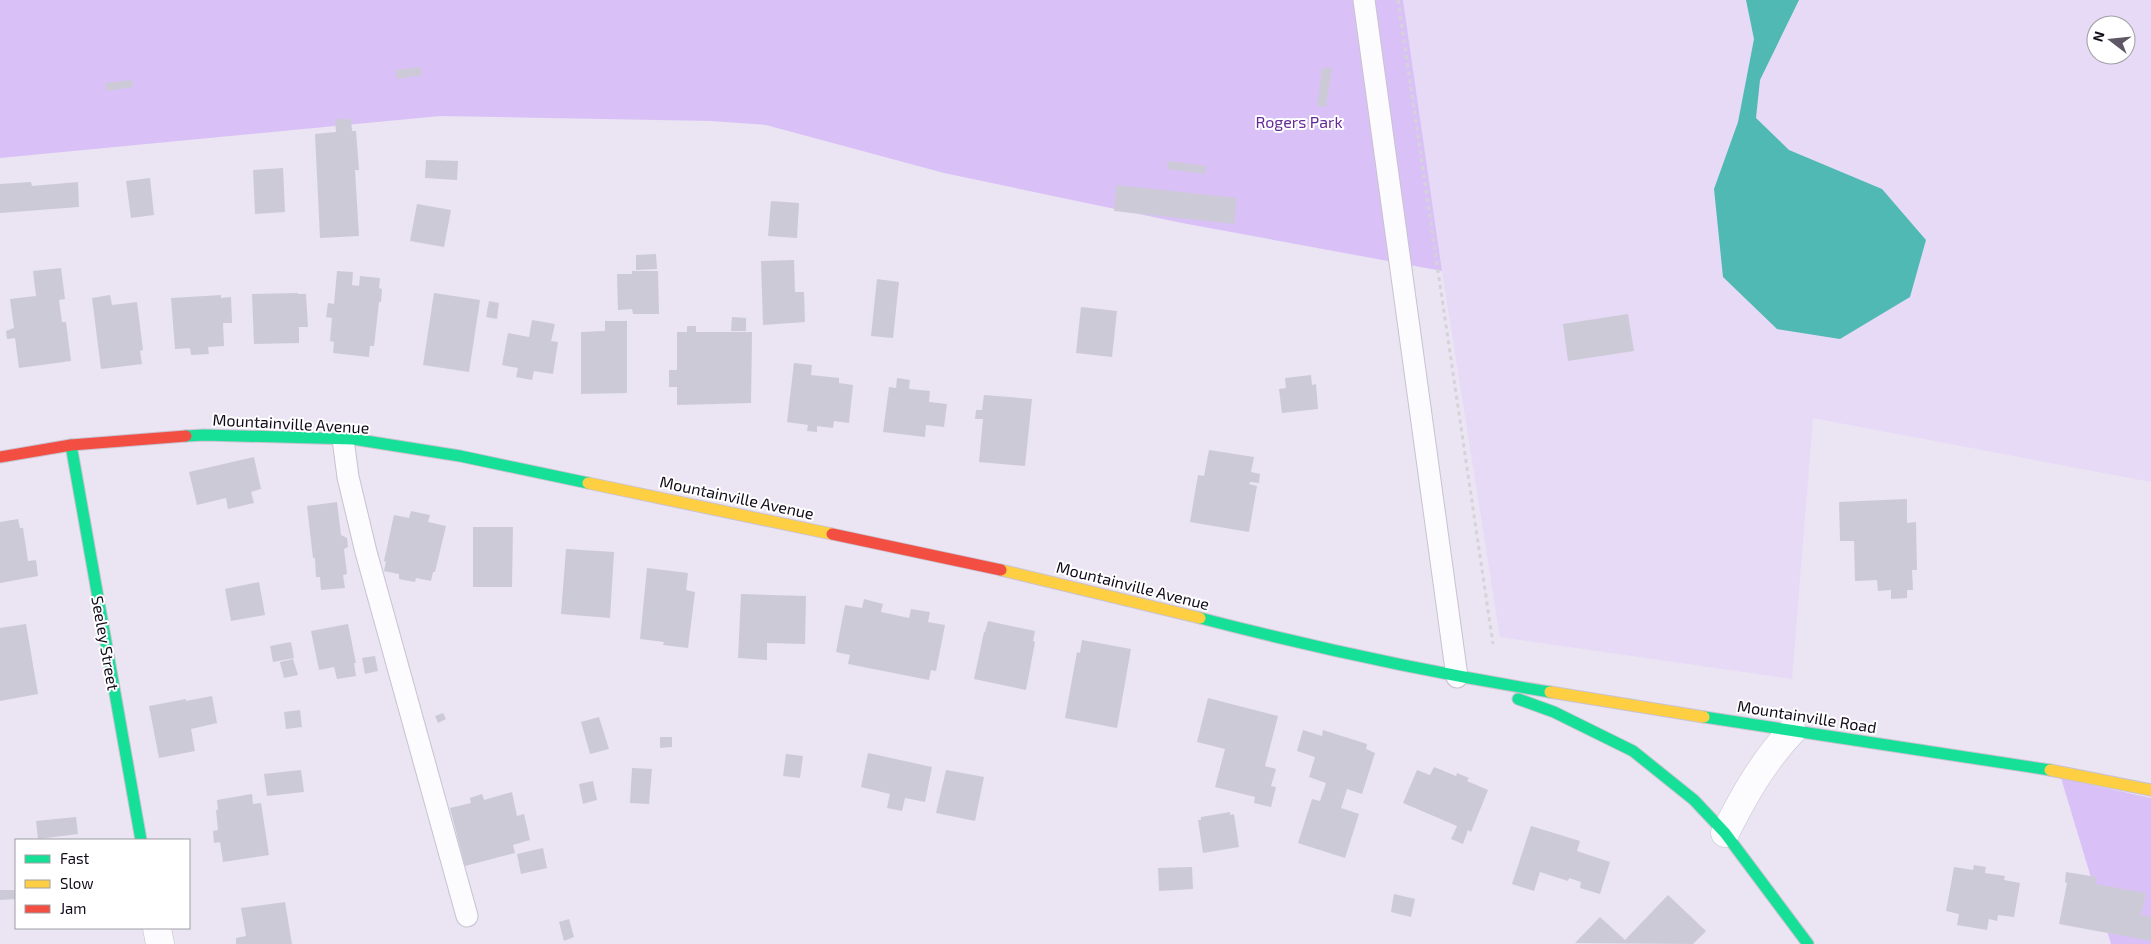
<svg xmlns="http://www.w3.org/2000/svg" width="2151" height="944" viewBox="0 0 2151 944" font-family="'Exo 2',sans-serif">
  <rect width="100%" height="100%" fill="#eae4f3"/>
  <path fill="#e6daf7" fill-rule="evenodd" d="M 1403,0 L 2151,0 L 2151,482 L 1813,418 L 1792,679 L 1500,637 L 1442,271 ZM 2096,25 L 2126,25 L 2126,55 L 2096,55 Z"/>
  <g fill="#d9c1f7">
    <polygon points="0,0 1403,0 1442,271 1182,223 944,173 766,125 711,121 440,116 0,158"/>
    <polygon points="2061,778 2151,798 2151,944 2111,944"/>
  </g>
  <polygon fill="#50b9b4" points="1746,0 1799,0 1760,80 1756,118 1789,150 1882,189 1926,240 1910,297 1840,339 1777,329 1723,277 1714,189 1738,122 1754,39"/>
  <g fill="#cdcad8">
    <polygon points="421,67 422,75 397,79 396,70"/>
    <polygon points="1322,68 1332,68 1326,107 1317,106"/>
    <polygon points="132,80 133,87 107,91 105,83"/>
    <polygon points="335,119 351,119 352,131 356,131 359,170 355,170 359,236 320,238 315,134 336,132"/>
    <polygon points="426,160 458,161 457,180 425,178"/>
    <polygon points="1168,161 1206,166 1205,174 1167,169"/>
    <polygon points="283,168 285,212 255,214 253,170"/>
    <polygon points="150,178 154,215 131,218 126,181"/>
    <polygon points="31,182 32,186 78,182 79,207 0,213 0,184"/>
    <polygon points="1116,185 1237,198 1234,224 1114,211"/>
    <polygon points="771,201 799,203 797,238 768,236"/>
    <polygon points="417,204 451,210 444,247 410,241"/>
    <polygon points="656,254 657,269 636,270 636,255"/>
    <polygon points="794,260 795,292 804,292 805,322 763,325 761,261"/>
    <polygon points="61,268 65,299 59,300 62,322 66,322 71,361 19,368 15,338 7,339 6,331 14,328 10,299 36,296 33,271"/>
    <polygon points="337,271 353,272 352,285 359,286 360,276 380,278 379,288 382,289 381,302 379,302 374,346 370,346 369,357 333,353 334,342 330,341 332,318 326,317 328,303 334,304"/>
    <polygon points="632,271 658,271 659,314 633,314 632,309 618,310 617,274 632,274"/>
    <polygon points="877,279 899,282 893,338 871,336"/>
    <polygon points="298,293 298,294 306,294 308,327 299,327 299,343 254,344 252,294"/>
    <polygon points="434,293 480,300 469,372 423,365"/>
    <polygon points="110,295 112,305 137,302 143,350 140,351 142,364 101,369 92,298"/>
    <polygon points="221,295 221,298 231,297 232,323 223,323 224,346 208,347 209,354 191,355 190,348 175,349 171,298"/>
    <polygon points="489,301 499,303 497,319 486,317"/>
    <polygon points="1081,307 1117,311 1112,357 1076,353"/>
    <polygon points="1628,314 1634,351 1568,361 1563,324"/>
    <polygon points="732,317 746,318 746,331 731,331"/>
    <polygon points="532,320 555,324 551,341 558,342 553,374 534,371 532,380 516,377 518,368 502,365 508,333 529,337"/>
    <polygon points="605,321 627,321 627,393 581,394 581,332 605,331"/>
    <polygon points="687,326 696,326 696,332 752,332 751,403 677,405 677,387 669,387 669,370 677,370 677,332 687,332"/>
    <polygon points="794,363 812,365 811,375 839,378 839,383 853,385 849,423 834,421 833,428 817,426 817,432 807,431 808,425 787,422"/>
    <polygon points="1311,375 1312,385 1316,384 1318,409 1282,413 1279,389 1286,388 1285,378"/>
    <polygon points="897,378 910,380 909,389 930,391 929,402 947,404 944,427 926,425 925,437 883,432 889,387 896,388"/>
    <polygon points="984,395 1032,399 1025,466 979,462 983,419 975,419 976,410 982,410"/>
    <polygon points="1209,450 1254,457 1251,472 1260,474 1259,483 1250,482 1249,484 1257,486 1249,532 1190,522 1198,475 1204,476"/>
    <polygon points="254,457 261,489 251,492 254,503 228,509 226,498 197,505 189,472"/>
    <polygon points="1907,499 1907,523 1916,522 1917,570 1912,570 1913,590 1907,590 1907,598 1891,599 1891,590 1878,591 1877,580 1855,581 1854,541 1840,541 1839,502"/>
    <polygon points="337,502 341,535 347,538 348,547 344,549 347,574 343,575 345,588 321,590 320,577 316,577 315,558 313,558 307,506"/>
    <polygon points="411,511 430,515 428,522 446,526 435,572 433,572 431,581 416,578 415,582 399,579 399,574 384,571 386,562 384,561 394,515 409,518"/>
    <polygon points="18,519 20,528 23,528 28,561 36,560 38,576 0,583 0,522"/>
    <polygon points="473,527 513,527 512,587 473,587"/>
    <polygon points="566,549 614,552 610,618 561,614"/>
    <polygon points="647,568 688,573 686,590 695,592 688,648 663,645 664,642 640,639"/>
    <polygon points="259,582 265,615 231,621 225,589"/>
    <polygon points="741,594 806,596 805,644 767,643 767,660 738,658"/>
    <polygon points="864,599 883,604 881,612 909,618 911,609 930,612 928,622 945,625 936,671 931,670 929,680 848,664 850,655 836,652 845,605 862,608"/>
    <polygon points="988,621 1035,631 1033,641 1035,642 1026,690 974,679 984,632 985,632"/>
    <polygon points="26,624 38,694 0,701 0,628"/>
    <polygon points="348,624 356,663 354,663 356,676 337,679 334,667 319,670 311,631"/>
    <polygon points="1082,640 1131,649 1117,728 1065,718 1077,652 1080,653"/>
    <polygon points="291,642 294,658 273,662 270,646"/>
    <polygon points="375,656 378,671 365,674 362,658"/>
    <polygon points="293,659 298,675 284,678 280,662"/>
    <polygon points="212,696 217,723 191,729 195,751 159,758 149,706 186,699 186,701"/>
    <polygon points="1208,698 1278,716 1265,766 1276,769 1271,786 1276,787 1271,807 1254,803 1255,797 1215,787 1225,749 1197,742"/>
    <polygon points="300,710 302,727 286,729 284,712"/>
    <polygon points="443,713 446,719 438,723 435,716"/>
    <polygon points="599,717 609,749 590,754 581,722"/>
    <polygon points="1303,730 1322,736 1323,730 1367,744 1366,749 1375,753 1362,794 1347,789 1341,808 1359,814 1345,858 1298,843 1312,799 1320,801 1326,783 1309,777 1315,757 1297,751"/>
    <polygon points="660,737 672,737 672,747 660,748"/>
    <polygon points="868,753 932,767 925,802 905,798 902,811 887,808 890,794 861,787"/>
    <polygon points="786,754 803,756 800,778 783,776"/>
    <polygon points="1434,767 1456,776 1457,773 1469,778 1467,781 1488,790 1471,832 1468,830 1463,844 1451,839 1457,826 1403,803 1417,770 1430,775"/>
    <polygon points="632,768 652,769 649,804 630,803"/>
    <polygon points="301,770 304,792 267,796 264,774"/>
    <polygon points="946,770 984,777 975,821 936,813"/>
    <polygon points="593,781 597,800 583,804 579,784"/>
    <polygon points="512,792 517,816 524,814 530,840 513,845 515,853 465,866 450,808 471,803 470,798 482,794 484,800"/>
    <polygon points="252,794 253,804 261,803 269,855 223,862 220,842 214,843 213,831 218,830 216,810 218,810 217,800"/>
    <polygon points="1230,812 1230,815 1234,814 1239,847 1203,853 1198,820 1201,820 1201,817"/>
    <polygon points="76,817 78,834 38,839 36,821"/>
    <polygon points="1531,826 1580,841 1577,851 1610,862 1600,894 1580,888 1581,882 1569,878 1568,881 1540,872 1534,891 1512,884"/>
    <polygon points="543,848 547,868 521,874 517,854"/>
    <polygon points="1974,865 1986,867 1985,873 2005,876 2004,880 2020,883 2014,917 1998,915 1997,921 1989,919 1987,930 1957,925 1959,914 1946,911 1954,867 1973,870"/>
    <polygon points="1192,867 1193,889 1159,891 1158,868"/>
    <polygon points="2066,872 2097,877 2095,884 2146,893 2141,915 2151,917 2151,941 2059,924 2067,883 2065,882"/>
    <polygon points="0,890 16,890 16,899 0,900"/>
    <polygon points="1394,894 1415,899 1411,917 1391,912"/>
    <polygon points="1668,895 1706,931 1693,944 1575,943 1600,917 1625,940"/>
    <polygon points="285,902 292,944 236,944 236,938 246,936 241,908"/>
    <polygon points="569,919 574,937 564,941 559,922"/>
  </g>
  <g fill="none" stroke-linecap="round" stroke-linejoin="round">
    <g stroke="#c8c2d1" stroke-width="23">
      <g id="lane">
        <polyline points="1364,0 1457,677"/>
        <polyline points="343,439 348,477 366,552 467,916"/>
      </g>
    </g>
    <g stroke="#c8c2d1" stroke-width="29">
      <g id="street">
        <path d="M 1725,833 C 1745,794 1762,763 1792,731"/>
        <polyline points="157,928 160,944"/>
      </g>
    </g>
    <g stroke="#c8c2d1" stroke-width="13">
      <g id="fast">
        <polyline points="186,436 204,435 353,439 460,456 588,483"/>
        <polyline points="71,445 141,840"/>
        <path d="M 1200,618 C 1316,648 1432,673 1550,692"/>
        <polyline points="1518,699 1554,712 1633,751 1694,800 1725,833 1808,944"/>
        <polyline points="1704,717 2050,770"/>
      </g>
    </g>
    <g stroke="#c8c2d1" stroke-width="13">
      <g id="slow">
        <polyline points="588,483 832,534"/>
        <polyline points="1001,570 1200,618"/>
        <polyline points="1550,692 1704,717"/>
        <polyline points="2050,770 2151,790"/>
      </g>
    </g>
    <g stroke="#c8c2d1" stroke-width="13">
      <g id="jam">
        <polyline points="0,457 71,445 186,436"/>
        <polyline points="832,534 1001,570"/>
      </g>
    </g>
    <polyline stroke="#d5d3d7" stroke-width="3" stroke-dasharray="4 4" stroke-linecap="butt" points="1398,0 1493,644"/>
    <use href="#lane" stroke="#fcfbfd" stroke-width="21"/>
    <use href="#street" stroke="#fcfbfd" stroke-width="28"/>
    <use href="#fast" stroke="#16e098" stroke-width="11"/>
    <use href="#slow" stroke="#ffcf43" stroke-width="11"/>
    <use href="#jam" stroke="#f24e42" stroke-width="11"/>
  </g>
  <g text-anchor="middle" dominant-baseline="central" stroke-width="4" stroke-linejoin="round" paint-order="stroke">
    <g font-size="16" fill="#652a99" stroke="#fff">
      <text x="1299" y="121">Rogers Park</text>
    </g>
    <g font-size="16" fill="#120c1a" stroke="#fff">
      <text transform="translate(291 423) rotate(3)">Mountainville Avenue</text>
      <text transform="translate(737 497) rotate(12)">Mountainville Avenue</text>
      <text transform="translate(1133 585) rotate(14)">Mountainville Avenue</text>
      <text transform="translate(106 643) rotate(80)">Seeley Street</text>
      <text transform="translate(1807 716) rotate(9)">Mountainville Road</text>
    </g>
  </g>
  <rect x="15" y="839" width="175" height="90" fill="#ffffff" stroke="#a09ea3"/>
  <rect x="25" y="855" width="25" height="8" fill="#16e098" stroke="#a09ea3"/>
  <text x="60" y="864" font-size="15" fill="#120c1a">Fast</text>
  <rect x="25" y="880" width="25" height="8" fill="#ffcf43" stroke="#a09ea3"/>
  <text x="60" y="889" font-size="15" fill="#120c1a">Slow</text>
  <rect x="25" y="905" width="25" height="8" fill="#f24e42" stroke="#a09ea3"/>
  <text x="60" y="914" font-size="15" fill="#120c1a">Jam</text>
  <g transform="translate(2111 40) rotate(286)"><circle r="24" fill="#ffffff" stroke="#a09ea3"/>
  <path d="M0-4L9 19L0 12L-9 19Z" fill="#5e5866"/>
  <text y="-8" font-size="14" font-weight="bold" text-anchor="middle" fill="#120c1a">N</text>
  </g>
</svg>
